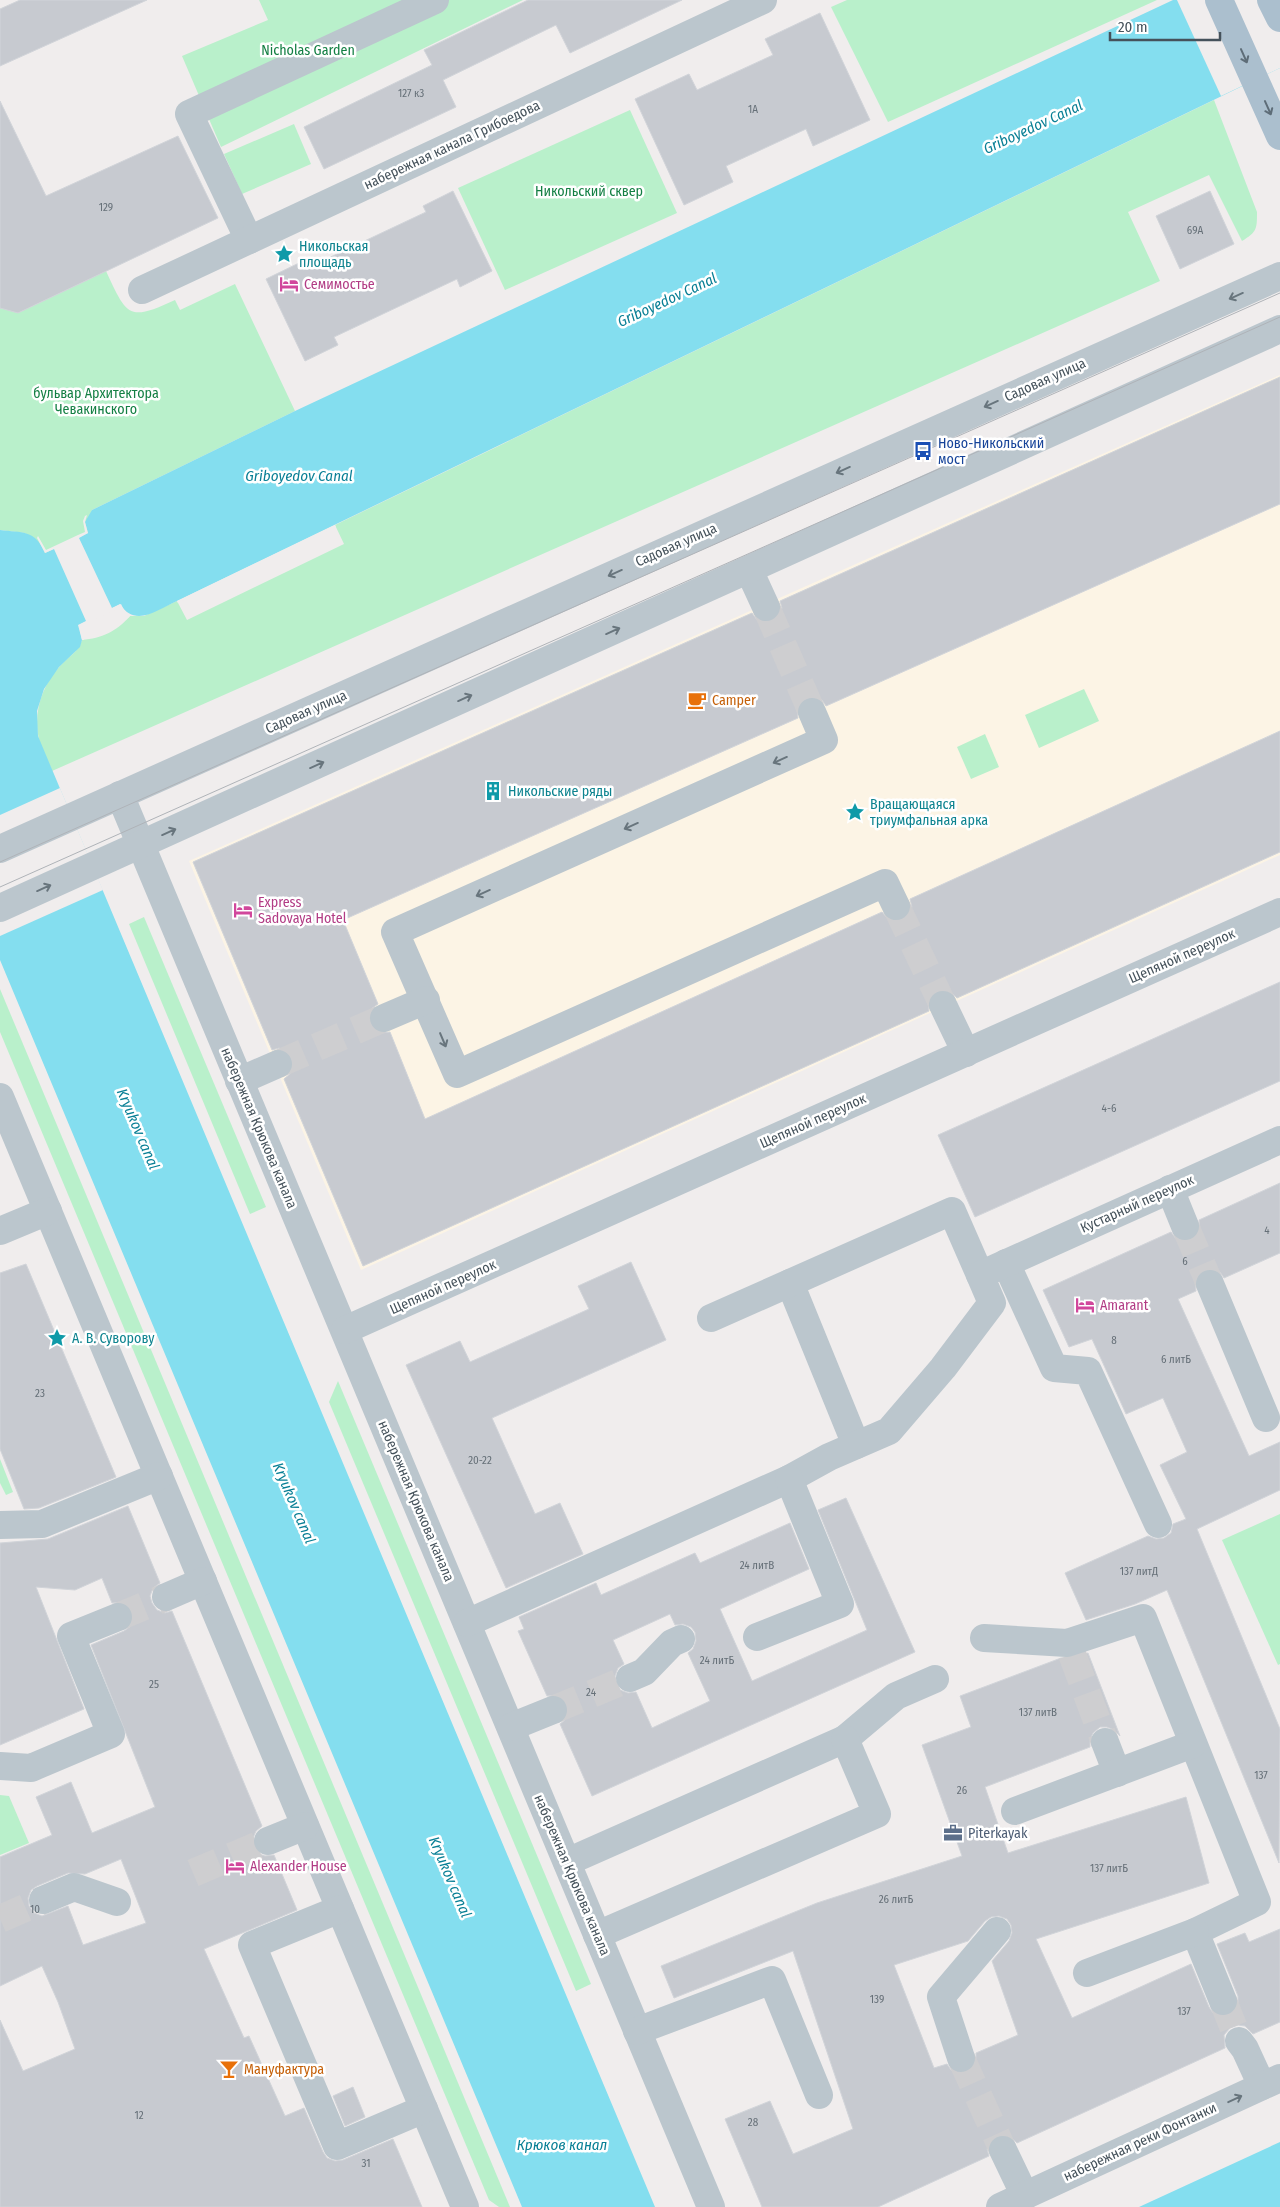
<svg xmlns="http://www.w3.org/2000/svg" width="1280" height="2207" viewBox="0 0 1280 2207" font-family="'Fira Sans Condensed',sans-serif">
  <rect width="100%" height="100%" fill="#f0eded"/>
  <polygon fill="#fcf4e5" points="1280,375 1280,855 361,1270 189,861"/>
  <g fill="#b9f0cb">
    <polygon points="259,0 523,0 221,147 182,56 268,20"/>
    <polygon points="847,0 1157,0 888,122 831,7"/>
    <path d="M 1214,100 L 1257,212 C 1257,229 1257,232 1242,241 L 1209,175 L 1128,212 L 1160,281 L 52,771 C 48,759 39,746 38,734 C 34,710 43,684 60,666 C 68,657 78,652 82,640 C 102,638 116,632 130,616 L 144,616 L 177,601 L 187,620 L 344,544 L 335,525 Z"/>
    <polygon points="630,110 677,213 505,290 458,188"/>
    <polygon points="294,124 311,164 242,194 224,154"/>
    <path d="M 106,271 C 127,316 128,322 175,300 L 180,310 L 235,284 L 295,411 L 92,510 L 88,533 L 45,553 L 25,533 L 0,530 L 0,307 L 18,313 Z"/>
    <polygon points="1084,689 1099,721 1039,748 1025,715"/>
    <polygon points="985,734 999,767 971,779 957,747"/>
    <polygon points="144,917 266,1207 250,1214 129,924"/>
    <polygon points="0,989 510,2207 499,2207 489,2200 0,1032"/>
    <polygon points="338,1381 591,1984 576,1991 329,1402"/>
    <polygon points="0,1459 13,1492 6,1495 0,1483"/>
    <polygon points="1280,1514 1280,1664 1278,1665 1222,1540"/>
    <polygon points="0,1795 9,1796 29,1843 0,1855"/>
  </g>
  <g fill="#84deef">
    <path d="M 1173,0 L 1280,0 L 1280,68 L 177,601 C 157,610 135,628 120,604 L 79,625 L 82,640 L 80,647 L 59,667 L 44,689 L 37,711 L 38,736 L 655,2207 L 522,2207 L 0,960 L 0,530 C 22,533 35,529 45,553 L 88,533 L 85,522 L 92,510 L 295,411 Z"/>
    <polygon points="1280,2142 1280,2207 1139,2207"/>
  </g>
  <g fill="#f0eded">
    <polygon points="1177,0 1280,0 1280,68 1221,96"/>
    <polygon points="87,515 85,522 88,533 79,538 112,608 121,604 125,612 130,616 128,618 123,614 120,608 88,623 81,626 84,640 82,640 78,625 86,621 54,549 45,553 37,538 38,536 46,550 78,535 85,532 83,521 85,516"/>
    <polygon points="335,525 336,527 178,603 177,601"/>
    <polygon points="60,788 103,890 0,936 0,815"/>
  </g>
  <g fill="#c7cad0" stroke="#d1d4d9" fill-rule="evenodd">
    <polygon points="20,0 147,0 0,66 0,9"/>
    <polygon points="528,0 682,0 570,53 556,25 443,80 456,107 324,169 304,127 432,65 424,50"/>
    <polygon points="820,13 870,120 813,146 806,129 726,166 733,182 684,205 635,99 689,74 697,90 773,55 765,39"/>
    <polygon points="0,101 46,196 178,136 218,218 18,313 0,308"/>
    <polygon points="453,191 492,271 460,287 457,279 334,337 338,345 305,361 266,279 299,263 303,270 426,212 423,206"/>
    <polygon points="1210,191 1234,244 1180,269 1156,216"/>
    <polygon points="1280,377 1280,504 826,706 822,700 814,697 805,698 800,702 797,710 798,718 343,920 378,1004 371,1009 369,1016 370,1024 375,1031 382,1033 390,1032 425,1119 882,912 888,919 895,922 902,920 909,914 912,907 910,899 1280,731 1280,852 957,998 951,992 944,989 937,991 930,997 928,1003 929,1011 363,1266 284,1079 291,1073 293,1066 292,1058 287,1051 279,1048 272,1050 193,862 752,613 757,620 764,622 772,621 779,616 782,608 780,601"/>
    <polygon points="1280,982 1280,1081 975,1217 938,1135"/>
    <polygon points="1280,1183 1280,1253 1224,1278 1220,1272 1212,1269 1204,1270 1197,1275 1195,1282 1196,1291 1178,1299 1249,1456 1280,1442 1280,1490 1197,1529 1280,1729 1279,1863 1167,1590 1135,1604 1086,1620 1065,1573 1148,1536 1156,1539 1164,1538 1171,1533 1173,1524 1186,1519 1160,1465 1187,1452 1163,1398 1126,1414 1092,1339 1069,1347 1043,1290 1171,1232 1176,1239 1182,1241 1191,1240 1198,1235 1200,1229 1199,1220"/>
    <polygon points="631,1262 666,1340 492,1418 535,1514 560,1503 583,1554 506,1588 406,1365 460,1341 470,1362 589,1309 578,1286"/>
    <polygon points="26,1264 116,1477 39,1508 24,1509 0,1449 0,1273"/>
    <path d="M 846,1498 L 915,1652 L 592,1796 L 560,1724 L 565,1720 L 568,1713 L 568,1705 L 562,1697 L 555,1695 L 547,1696 L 518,1631 L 524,1629 L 519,1617 L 596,1583 L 601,1595 L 695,1553 L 700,1563 L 790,1523 L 809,1569 L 720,1609 L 752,1681 L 867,1630 L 818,1510 ZM 670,1614 L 675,1625 L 683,1624 L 691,1627 L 695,1632 L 696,1641 L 693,1649 L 688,1653 L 710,1701 L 652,1728 L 636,1692 L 628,1693 L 620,1690 L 616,1685 L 615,1676 L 618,1668 L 624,1664 L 613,1640 Z"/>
    <path d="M 128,1506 L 160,1583 L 153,1588 L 150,1596 L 152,1603 L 157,1610 L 165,1613 L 172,1611 L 262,1826 L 256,1831 L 253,1838 L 254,1847 L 259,1854 L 265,1856 L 274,1855 L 297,1910 L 204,1949 L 244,2038 L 249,2036 L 285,2116 L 304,2108 L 323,2152 L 327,2158 L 335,2161 L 343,2160 L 393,2139 L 422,2207 L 0,2207 L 0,2020 L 23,2071 L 75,2049 L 58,2002 L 42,1966 L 0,1986 L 0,1857 L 52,1835 L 36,1797 L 71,1782 L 92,1833 L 155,1807 L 91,1645 L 124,1631 L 131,1626 L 133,1620 L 133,1612 L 128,1605 L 121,1602 L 112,1603 L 102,1578 L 75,1590 L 36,1587 L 84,1709 L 0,1745 L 0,1543 L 48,1539 ZM 121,1859 L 146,1923 L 83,1945 L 68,1906 L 42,1916 L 34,1913 L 29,1906 L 28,1898 L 31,1890 L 37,1886 L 68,1873 L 85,1874 Z"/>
    <path d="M 1088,1653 L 1120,1736 L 1114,1730 L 1107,1727 L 1100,1727 L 1093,1733 L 1090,1740 L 1090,1747 L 985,1787 L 1008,1853 L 1186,1797 L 1209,1883 L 1036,1939 L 1072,2018 L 1191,1964 L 1209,2007 L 1213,2013 L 1220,2016 L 1229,2015 L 1235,2011 L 1238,2004 L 1238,1996 L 1217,1944 L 1245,1933 L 1249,1942 L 1280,1929 L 1280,2022 L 1253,2034 L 1245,2026 L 1238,2025 L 1230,2028 L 1224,2035 L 1225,2048 L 1017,2143 L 1011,2137 L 1004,2134 L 997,2136 L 990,2142 L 987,2149 L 989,2156 L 878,2207 L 762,2207 L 725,2119 L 770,2101 L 793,2154 L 853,2129 L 793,1951 L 674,1998 L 661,1966 L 817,1903 L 962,1856 L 922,1745 L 971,1727 L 960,1696 L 1061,1658 L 1072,1658 ZM 999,1916 L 1007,1919 L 1011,1925 L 1012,1933 L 1009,1941 L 992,1961 L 1018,2035 L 976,2053 L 976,2062 L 973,2068 L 966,2073 L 957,2073 L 951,2070 L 947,2064 L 934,2068 L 894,1965 L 968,1941 L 985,1921 L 991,1917 Z"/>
    <polygon points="353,2087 365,2117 345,2126 333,2096"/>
  </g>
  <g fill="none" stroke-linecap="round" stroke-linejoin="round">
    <g stroke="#ceced0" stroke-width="28" stroke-dasharray="28 14" stroke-linecap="butt">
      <polyline points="766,607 812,712"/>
      <polyline points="896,906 943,1005"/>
      <polyline points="278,1064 384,1018"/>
      <polyline points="1185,1226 1210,1284"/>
      <polyline points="118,1617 166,1597"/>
      <polyline points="1072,1654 1105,1742"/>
      <polyline points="553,1710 630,1678"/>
      <polyline points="193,1873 268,1841"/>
      <polyline points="0,1919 43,1900"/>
      <polyline points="1223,2001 1239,2041"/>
      <polyline points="961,2058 1003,2150"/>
    </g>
    <g stroke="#bbc6cd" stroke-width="28">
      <polyline points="249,240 189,114 435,0"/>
      <polyline points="142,290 763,0"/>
      <polyline points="749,570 766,607"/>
      <polyline points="812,712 824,740 395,932 457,1074 885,883 896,906"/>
      <polyline points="120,795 711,2207"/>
      <polyline points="0,849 1280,276"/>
      <polyline points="0,908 1280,329"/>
      <polyline points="943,1005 966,1053"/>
      <polyline points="384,1018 426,1000"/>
      <polyline points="239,1081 278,1064"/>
      <polyline points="0,1097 465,2207"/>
      <polyline points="1170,1189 1185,1226"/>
      <polyline points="0,1231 48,1211"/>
      <polyline points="1006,1263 1054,1368 1088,1371 1158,1524"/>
      <polyline points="790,1283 856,1445"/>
      <polyline points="1210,1284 1266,1418"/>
      <polyline points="711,1318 952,1211 980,1275"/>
      <polyline points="345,1330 1280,912"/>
      <polyline points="0,1525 42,1524 159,1476"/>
      <polyline points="166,1597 203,1581"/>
      <polyline points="467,1623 789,1479 829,1457 889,1431 943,1368 992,1303 980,1275 1280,1140"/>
      <polyline points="757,1637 840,1604 789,1479"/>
      <polyline points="984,1638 1067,1643 1143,1618 1257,1902 1195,1932 1223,2001"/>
      <polyline points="630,1678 644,1672 672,1643 681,1639"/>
      <polyline points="511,1727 553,1710"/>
      <polyline points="1105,1742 1117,1773"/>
      <polyline points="0,1766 31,1768 111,1734 71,1636 118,1617"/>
      <polyline points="1015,1811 1193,1744"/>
      <polyline points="268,1841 305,1826"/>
      <polyline points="567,1862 845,1739 896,1696 935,1679"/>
      <polyline points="43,1900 74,1887 117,1902"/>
      <polyline points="340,1909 252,1945 337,2146 424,2109"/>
      <polyline points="597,1935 877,1814 845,1739"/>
      <polyline points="1087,1973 1195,1932"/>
      <polyline points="637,2031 772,1980 819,2095"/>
      <polyline points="1239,2041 1245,2049 1262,2086"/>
      <polyline points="961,2058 941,1997 997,1931"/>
      <polyline points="1003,2150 1025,2196"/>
      <polyline points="1000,2207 1280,2078"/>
    </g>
    <g stroke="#abbfce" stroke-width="28">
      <polyline points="1219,0 1280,136"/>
      <polyline points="1271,0 1280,18"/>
    </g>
    <g stroke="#afb3b8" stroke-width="1">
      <polyline points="0,862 1280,293"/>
      <polyline points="0,887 1280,317"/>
    </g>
  </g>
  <defs><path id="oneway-shaft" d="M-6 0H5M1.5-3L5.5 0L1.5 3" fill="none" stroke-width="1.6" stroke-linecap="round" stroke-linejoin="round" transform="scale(1.25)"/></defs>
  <g stroke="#5e6d78">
    <use href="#oneway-shaft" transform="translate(1244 56) rotate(66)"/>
    <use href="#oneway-shaft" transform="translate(1268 108) rotate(66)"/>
  </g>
  <g stroke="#68757d">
    <use href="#oneway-shaft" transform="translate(1236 296) rotate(156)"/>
    <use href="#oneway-shaft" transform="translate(991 404) rotate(156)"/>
    <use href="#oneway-shaft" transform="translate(843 470) rotate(156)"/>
    <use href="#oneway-shaft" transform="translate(615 573) rotate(156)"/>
    <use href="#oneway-shaft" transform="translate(613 631) rotate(-24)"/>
    <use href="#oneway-shaft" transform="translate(465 698) rotate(-24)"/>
    <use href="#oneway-shaft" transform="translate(780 760) rotate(156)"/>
    <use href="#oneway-shaft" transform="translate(317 765) rotate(-24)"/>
    <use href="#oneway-shaft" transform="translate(631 826) rotate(156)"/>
    <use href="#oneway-shaft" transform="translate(169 832) rotate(-24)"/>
    <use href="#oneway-shaft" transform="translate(44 888) rotate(-24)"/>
    <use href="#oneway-shaft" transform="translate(483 893) rotate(156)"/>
    <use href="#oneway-shaft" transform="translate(443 1040) rotate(67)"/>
    <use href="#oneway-shaft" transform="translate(1235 2099) rotate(-25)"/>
  </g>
  <defs>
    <g id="sight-bare" transform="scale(1.5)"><path d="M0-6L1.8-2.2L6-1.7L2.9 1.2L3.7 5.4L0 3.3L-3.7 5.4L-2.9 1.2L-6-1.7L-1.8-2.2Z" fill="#0f9aa8" stroke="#fff" stroke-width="2.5" paint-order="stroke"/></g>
    <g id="hotel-bare" transform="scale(1.5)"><path d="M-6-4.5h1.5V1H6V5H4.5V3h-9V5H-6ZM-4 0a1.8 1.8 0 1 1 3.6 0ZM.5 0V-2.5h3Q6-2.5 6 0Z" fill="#d1479c" stroke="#fff" stroke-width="2.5" paint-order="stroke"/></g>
    <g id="bus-bare" transform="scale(1.5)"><path d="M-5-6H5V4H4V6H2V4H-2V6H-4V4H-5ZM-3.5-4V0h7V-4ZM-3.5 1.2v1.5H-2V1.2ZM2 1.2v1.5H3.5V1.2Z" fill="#1a4fb4" stroke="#fff" stroke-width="2.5" paint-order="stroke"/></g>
    <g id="cafe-bare" transform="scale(1.5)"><path d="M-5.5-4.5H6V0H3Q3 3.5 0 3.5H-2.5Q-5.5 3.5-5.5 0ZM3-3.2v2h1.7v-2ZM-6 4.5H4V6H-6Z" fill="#e8710a" stroke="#fff" stroke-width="2.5" paint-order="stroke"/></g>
    <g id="building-bare" transform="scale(1.5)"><path d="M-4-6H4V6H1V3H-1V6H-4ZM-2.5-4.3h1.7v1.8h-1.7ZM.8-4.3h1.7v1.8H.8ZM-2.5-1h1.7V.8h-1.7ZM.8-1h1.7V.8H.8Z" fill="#0f9aa8" stroke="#fff" stroke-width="2.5" paint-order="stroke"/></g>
    <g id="office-bare" transform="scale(1.5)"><path d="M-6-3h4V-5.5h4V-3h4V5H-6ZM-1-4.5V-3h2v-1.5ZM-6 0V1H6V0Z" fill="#5c6f8a" stroke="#fff" stroke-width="2.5" paint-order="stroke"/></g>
    <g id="bar-bare" transform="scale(1.5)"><path d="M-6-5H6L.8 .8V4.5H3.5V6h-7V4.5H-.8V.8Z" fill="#e8710a" stroke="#fff" stroke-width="2.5" paint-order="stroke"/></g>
  </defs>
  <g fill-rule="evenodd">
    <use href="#sight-bare" x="284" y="254"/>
    <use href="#hotel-bare" x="289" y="284"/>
    <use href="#bus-bare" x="923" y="451"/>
    <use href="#cafe-bare" x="697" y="700"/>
    <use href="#building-bare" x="493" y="791"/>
    <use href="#sight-bare" x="855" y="812"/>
    <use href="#hotel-bare" x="243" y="910"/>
    <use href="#hotel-bare" x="1085" y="1305"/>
    <use href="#sight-bare" x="57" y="1338"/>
    <use href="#office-bare" x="953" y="1833"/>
    <use href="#hotel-bare" x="235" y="1866"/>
    <use href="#bar-bare" x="229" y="2069"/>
  </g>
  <g text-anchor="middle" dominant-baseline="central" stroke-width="5" stroke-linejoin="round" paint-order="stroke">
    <g font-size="11" fill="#667078">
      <text x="411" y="93">127 к3</text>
      <text x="753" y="109">1А</text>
      <text x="106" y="207">129</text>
      <text x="1195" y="230">69А</text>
      <text x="1109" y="1108">4-6</text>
      <text x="1267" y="1230">4</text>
      <text x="1185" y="1261">6</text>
      <text x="1114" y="1340">8</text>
      <text x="1176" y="1359">6 литБ</text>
      <text x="40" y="1393">23</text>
      <text x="480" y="1460">20-22</text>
      <text x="757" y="1565">24 литВ</text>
      <text x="1139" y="1571">137 литД</text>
      <text x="717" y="1660">24 литБ</text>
      <text x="154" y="1684">25</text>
      <text x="591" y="1692">24</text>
      <text x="1038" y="1712">137 литВ</text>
      <text x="1261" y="1775">137</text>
      <text x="962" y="1790">26</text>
      <text x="1109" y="1868">137 литБ</text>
      <text x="896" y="1899">26 литБ</text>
      <text x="35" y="1909">10</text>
      <text x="877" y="1999">139</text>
      <text x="1184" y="2011">137</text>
      <text x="139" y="2115">12</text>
      <text x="753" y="2122">28</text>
      <text x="366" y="2163">31</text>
    </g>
    <g font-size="14" fill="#137f43" stroke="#fff">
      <text x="308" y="50">Nicholas Garden</text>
      <text x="589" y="191">Никольский сквер</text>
      <text x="96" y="393">бульвар Архитектора<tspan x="96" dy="16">Чевакинского</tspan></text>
    </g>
    <g font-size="14" fill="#45525b" stroke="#fff">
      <text transform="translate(452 145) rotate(-25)">набережная канала Грибоедова</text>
      <text transform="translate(1045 380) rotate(-24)">Садовая улица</text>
      <text transform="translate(676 545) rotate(-24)">Садовая улица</text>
      <text transform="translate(306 712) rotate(-24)">Садовая улица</text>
      <text transform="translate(1182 956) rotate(-24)">Щепяной переулок</text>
      <text transform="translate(813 1121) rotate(-24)">Щепяной переулок</text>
      <text transform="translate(259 1128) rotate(67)">набережная Крюкова канала</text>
      <text transform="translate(1137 1204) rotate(-24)">Кустарный переулок</text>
      <text transform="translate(443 1287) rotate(-24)">Щепяной переулок</text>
      <text transform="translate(416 1501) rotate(67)">набережная Крюкова канала</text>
      <text transform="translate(572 1875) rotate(67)">набережная Крюкова канала</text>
      <text transform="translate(1140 2142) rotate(-25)">набережная реки Фонтанки</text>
    </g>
    <g font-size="14" fill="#0d838f" stroke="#fff" text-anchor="start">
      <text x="299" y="246">Никольская<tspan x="299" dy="16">площадь</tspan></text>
      <text x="508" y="791">Никольские ряды</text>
      <text x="870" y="804">Вращающаяся<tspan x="870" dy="16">триумфальная арка</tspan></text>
      <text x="72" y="1338">А. В. Суворову</text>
    </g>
    <g font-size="14" fill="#b23c85" stroke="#fff" text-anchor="start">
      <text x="304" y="284">Семимостье</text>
      <text x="258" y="902">Express<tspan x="258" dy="16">Sadovaya Hotel</tspan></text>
      <text x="1100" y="1305">Amarant</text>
      <text x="250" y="1866">Alexander House</text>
    </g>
    <g font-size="14" fill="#164399" stroke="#fff" text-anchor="start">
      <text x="938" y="443">Ново-Никольский<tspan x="938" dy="16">мост</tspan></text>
    </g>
    <g font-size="14" fill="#c56008" stroke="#fff" text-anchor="start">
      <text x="712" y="700">Camper</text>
      <text x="244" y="2069">Мануфактура</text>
    </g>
    <g font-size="14" fill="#4e5e75" stroke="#fff" text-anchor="start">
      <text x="968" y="1833">Piterkayak</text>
    </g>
    <g font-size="15" font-style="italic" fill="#087f95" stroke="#fff">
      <text transform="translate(1033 127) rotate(-25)">Griboyedov Canal</text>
      <text transform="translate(667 300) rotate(-25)">Griboyedov Canal</text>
      <text x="299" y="476">Griboyedov Canal</text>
      <text transform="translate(138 1129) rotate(67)">Kryukov canal</text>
      <text transform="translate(294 1503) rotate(67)">Kryukov canal</text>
      <text transform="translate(450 1877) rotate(67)">Kryukov canal</text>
      <text x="562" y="2145">Крюков канал</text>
    </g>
  </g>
  <path d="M1110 32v8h110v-8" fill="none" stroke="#45525b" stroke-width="2.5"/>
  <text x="1118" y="32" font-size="15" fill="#45525b" stroke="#ffffff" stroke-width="4" paint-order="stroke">20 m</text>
</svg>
